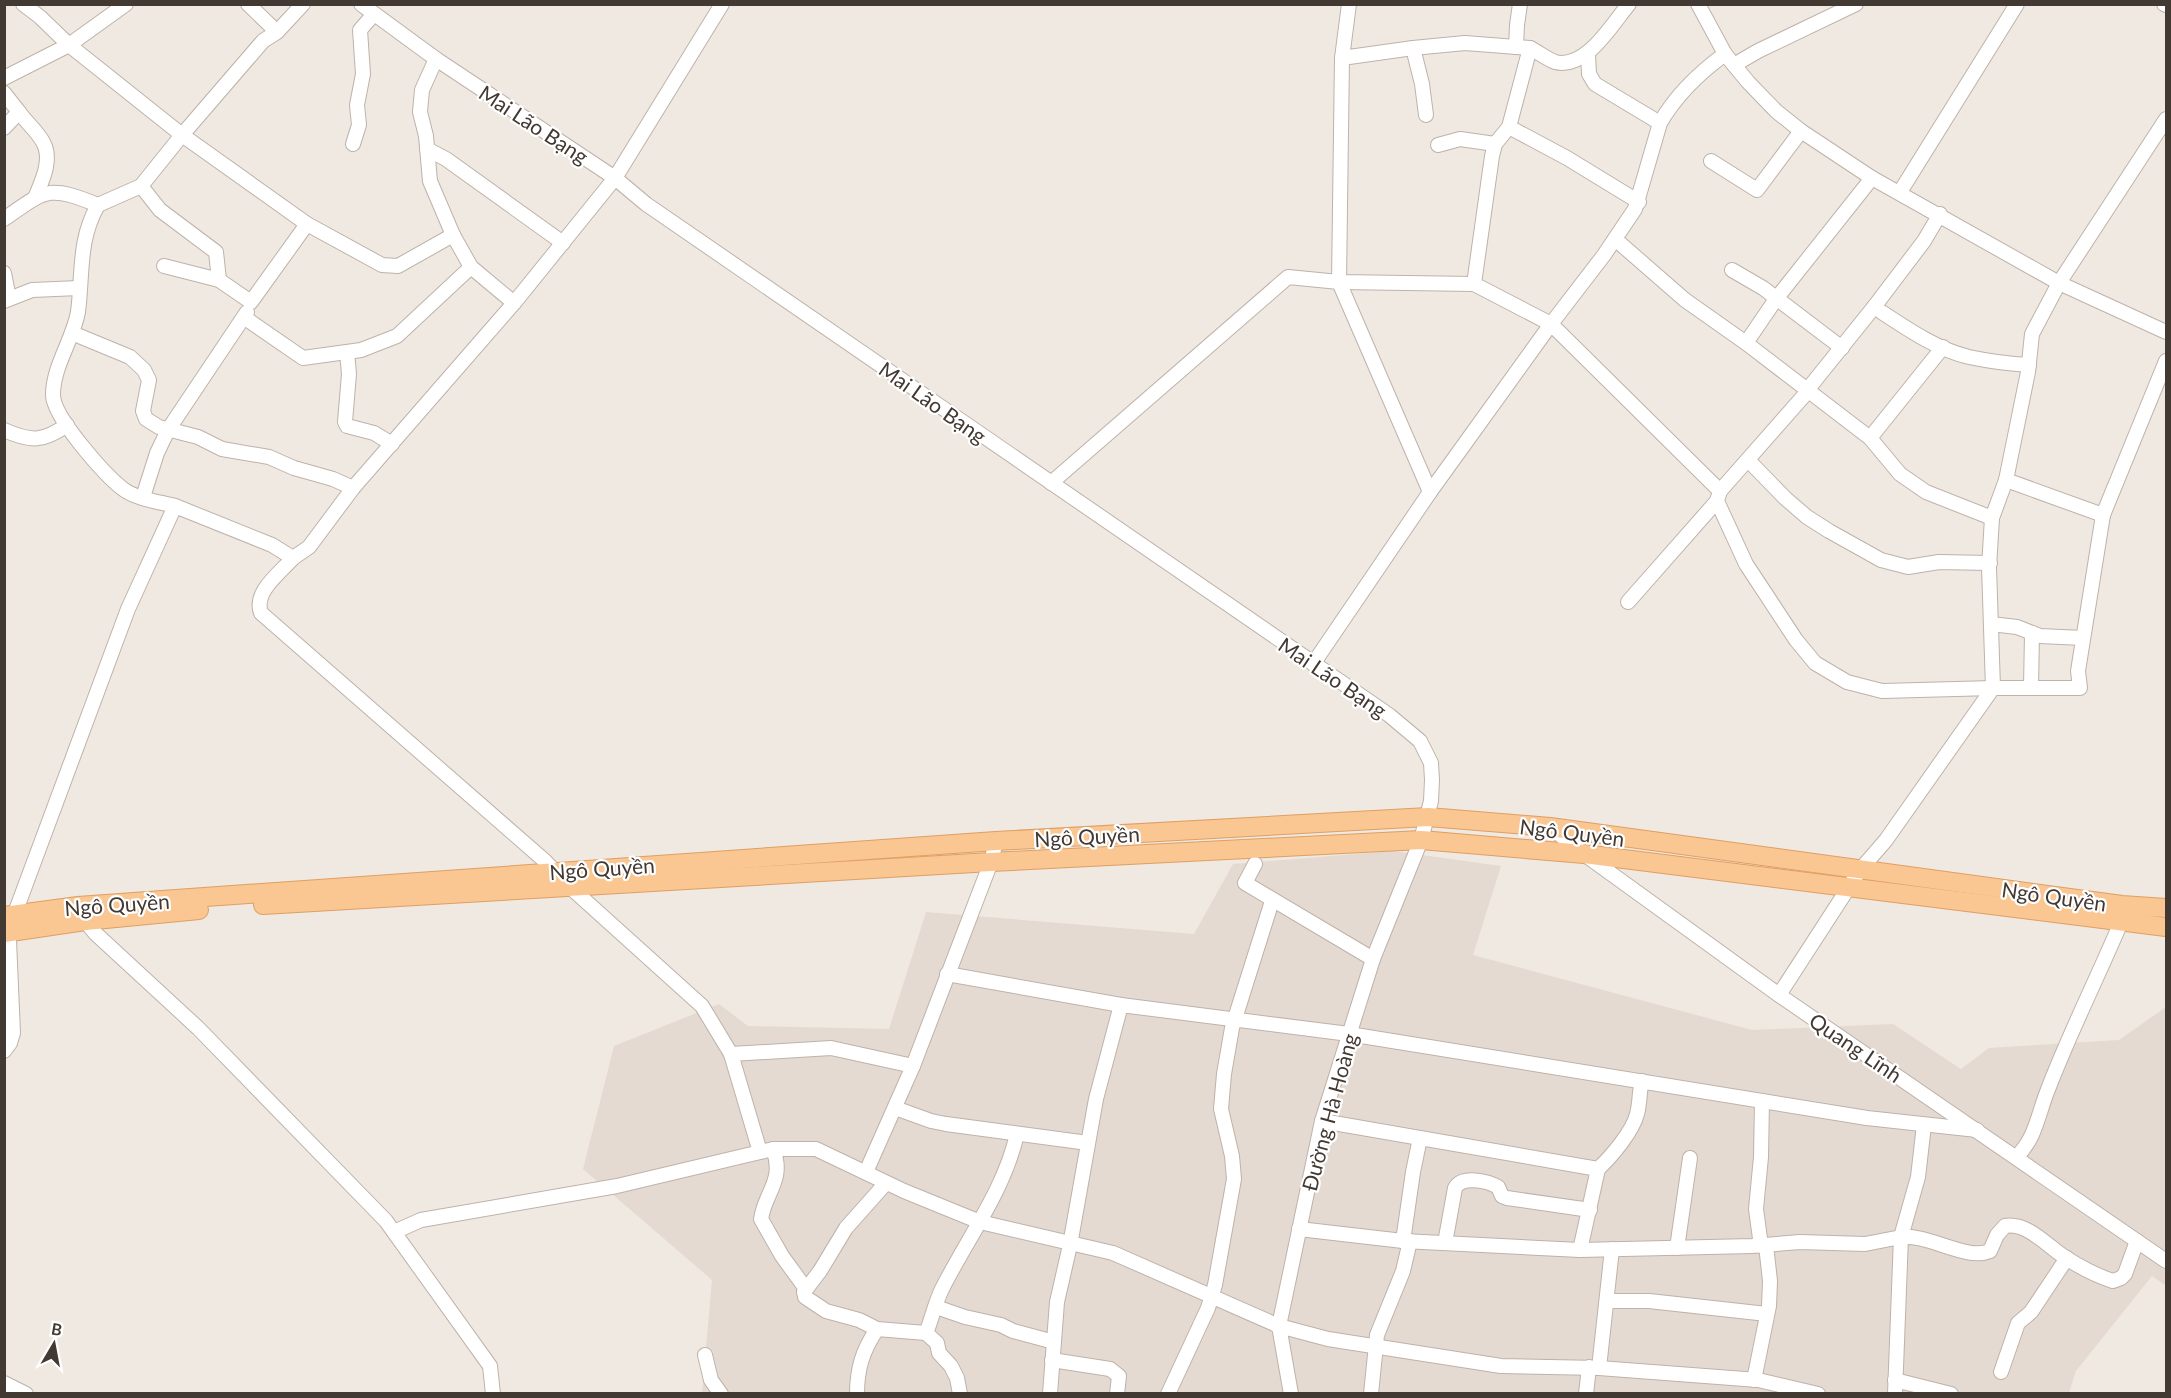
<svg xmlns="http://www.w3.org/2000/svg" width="2171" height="1398" viewBox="0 0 2171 1398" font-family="Lato,sans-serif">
  <rect width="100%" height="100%" fill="#f0e9e2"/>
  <polygon fill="#e4dad1" points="1393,851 1501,866 1473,955 1752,1030 1893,1024 1961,1069 1989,1048 2119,1040 2166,1007 2166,1286 2152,1276 2076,1371 2069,1393 702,1393 712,1280 583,1169 614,1046 719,1004 748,1026 889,1029 926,912 1194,934 1233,864"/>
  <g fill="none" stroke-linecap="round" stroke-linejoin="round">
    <g stroke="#beb2a9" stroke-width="16">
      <g id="minor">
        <polyline points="23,4 40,17 69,45 126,4"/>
        <polyline points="248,4 277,32"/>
        <polyline points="361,4 436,59 615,178 646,204 1389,715 1420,741 1431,763 1432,780 1431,801 1421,840 1373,959 1322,1121 1279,1326 1291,1394"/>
        <polyline points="1349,4 1342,58 1339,282 1430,492"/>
        <polyline points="1698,4 1725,54 1748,82 1776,111 1801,131 1872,178 2059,283 2166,332"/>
        <polyline points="2164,4 2166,5"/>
        <polyline points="1516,47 1517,25 1520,4"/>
        <polyline points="1413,48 1422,84 1426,115"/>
        <polyline points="1588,54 1589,74 1595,84 1660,123"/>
        <path d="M 1725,54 C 1699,73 1676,95 1660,123 L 1635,209 L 1604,255 L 1551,324 L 1720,491 L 1717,501 L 1746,564 L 1796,640 L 1815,663 L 1847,682 L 1882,691 L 1993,688 L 2080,688 L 2078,671 L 2103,515 L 2166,361"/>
        <polyline points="1342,58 1413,48 1465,43 1530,48"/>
        <polyline points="436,59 422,90 420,112 426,136 430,181 453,235"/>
        <polyline points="1734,65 1758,51 1856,4"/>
        <polyline points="4,78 69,45 182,135 307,224 251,302 219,280 216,252 160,210 141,186"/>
        <polyline points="4,93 19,112 4,128"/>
        <path d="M 19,112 C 26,122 37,131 43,142 C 53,159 42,181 35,198"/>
        <polyline points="1509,127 1567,158 1639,202"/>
        <polyline points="353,144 359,125 357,105 363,74 360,30 374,14"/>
        <polyline points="1438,145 1460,139 1495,144"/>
        <polyline points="427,149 446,159 563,243"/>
        <polyline points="1711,161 1757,190 1801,131"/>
        <polyline points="1872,178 1776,299 1746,343 1870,438 1900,474 1926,492 1992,518"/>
        <polyline points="1900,192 2017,4"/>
        <path d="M 98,205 C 78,240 83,273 78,312 C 73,340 53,366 53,395 C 53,417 105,475 123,489 C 136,499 160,502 175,506"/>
        <path d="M 4,219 C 47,189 48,185 98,205 L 141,186 L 182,135 L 263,41 L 277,32 L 303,4"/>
        <polyline points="307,224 382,265 398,266 453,235 471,267 514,303"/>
        <polyline points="1615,239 1685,300 1746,343"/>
        <polyline points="164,266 219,280"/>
        <polyline points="1732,270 1763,288 1842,348"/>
        <polyline points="4,273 9,298"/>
        <polyline points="4,301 32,290 79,288"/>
        <path d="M 1874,307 C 1903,326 1935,349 1969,357 C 1988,361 2009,364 2029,365"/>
        <polyline points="245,318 303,358 361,350 397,336 471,267"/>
        <polyline points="72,333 130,357 144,370 149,380 143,411 146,419 159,427 198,437 222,449 269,457 294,468 333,479 353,488"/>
        <polyline points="347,352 349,374 345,422 347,426 374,433 392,444"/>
        <polyline points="1808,389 1874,307 1924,241 1940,214"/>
        <path d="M 4,430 C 31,442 43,442 67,425"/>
        <polyline points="1870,438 1943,347"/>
        <polyline points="1748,460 1785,498 1807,517 1829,531 1881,560 1908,567 1939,562 1990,563"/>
        <polyline points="2006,480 2103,515"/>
        <polyline points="1051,483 1288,277 1339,282 1474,284"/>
        <polyline points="1720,491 1809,390"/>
        <polyline points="143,497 157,453 168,430 247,312"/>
        <path d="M 293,558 C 280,573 253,592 261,613 L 545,861 L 570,887 L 702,1006 L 731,1054"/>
        <polyline points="1628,602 1717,501"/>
        <polyline points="1991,624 2017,627 2040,636 2083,638"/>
        <path d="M 1313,664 L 1430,492 L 1551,324 L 1474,284 L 1492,156 L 1495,144 L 1509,127 L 1530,48 C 1538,52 1547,59 1555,62 C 1586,70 1612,24 1629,4"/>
        <polyline points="2031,688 2032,633"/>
        <polyline points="1550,827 1584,854 1779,995 2166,1261"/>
        <polyline points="1255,864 1245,883 1373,959"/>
        <polyline points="85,921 95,933 198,1028 386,1221 490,1366 493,1394"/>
        <polyline points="947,974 1121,1005"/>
        <polyline points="1779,995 1860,870 1886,840 1993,688 1989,567 1992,518 2006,480 2028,372 2032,334 2059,283 2166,119"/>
        <polyline points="4,1051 10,1043 13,1033 9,940 15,913 128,609 175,506 272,545 293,558 309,547 353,488 514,303 615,178 722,4"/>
        <polyline points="895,1108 931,1121 946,1124 1088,1143"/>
        <polyline points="1322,1121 1598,1169 1580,1250"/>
        <path d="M 773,1149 C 785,1180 765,1192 761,1219 L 782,1256 L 806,1289"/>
        <polyline points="760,1152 731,1054 831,1048 913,1066"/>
        <path d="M 2016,1157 C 2035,1140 2038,1115 2047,1092 C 2069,1034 2097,979 2121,922"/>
        <path d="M 1598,1169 C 1611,1157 1633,1131 1637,1114 C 1640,1104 1639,1092 1642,1081"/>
        <polyline points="866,1172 913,1066 991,862 996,841"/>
        <polyline points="886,1183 846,1228 820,1271 804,1292 805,1297 826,1311 859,1320 877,1329 926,1333"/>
        <polyline points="1299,1229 1403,1241 1580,1250 1752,1246 1800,1242 1865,1244 1901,1237 1918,1177 1924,1125"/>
        <polyline points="394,1232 421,1220 617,1186 773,1149 816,1149 904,1191 980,1222 1113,1253 1279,1326 1328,1339 1501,1366 1599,1368 1612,1249"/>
        <polyline points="1403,1241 1413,1172 1420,1138"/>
        <path d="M 1445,1243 L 1455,1188 C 1462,1175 1488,1181 1498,1187 L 1502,1196 L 1507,1198 L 1590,1210"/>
        <polyline points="1761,1246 1756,1209 1761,1157 1762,1101"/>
        <polyline points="1677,1248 1690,1158"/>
        <polyline points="1607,1301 1649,1301 1767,1314"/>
        <polyline points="936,1307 965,1317 1001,1325 1013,1331 1054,1342"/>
        <polyline points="705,1355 711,1380 721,1394"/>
        <polyline points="1052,1360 1110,1369 1119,1376 1117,1394"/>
        <polyline points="1599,1368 1758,1380 1818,1394"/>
        <polyline points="2001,1372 2018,1323 2031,1312 2067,1258"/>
        <polyline points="1754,1380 1769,1306 1770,1281 1766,1245"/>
        <polyline points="1895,1380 1951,1394"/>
        <polyline points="4,1383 26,1394"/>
        <path d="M 857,1394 C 857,1368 863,1350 877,1329"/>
        <path d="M 960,1394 L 957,1378 L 951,1366 L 939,1353 L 937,1343 L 926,1333 C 932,1319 935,1303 942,1289 C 968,1237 1004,1191 1017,1134"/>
        <polyline points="1050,1394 1057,1302 1070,1245 1096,1099 1121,1005 1349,1034 1867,1118 1977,1130"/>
        <polyline points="1168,1394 1208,1308 1215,1285 1234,1179 1232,1156 1221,1109 1224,1074 1232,1028 1272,901"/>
        <polyline points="1371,1394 1377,1335 1403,1271 1410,1241"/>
        <polyline points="1586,1394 1589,1367"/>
        <path d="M 1895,1394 L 1901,1237 C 1929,1234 1966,1261 1990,1251 L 1997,1235 L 2005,1226 C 2028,1222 2048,1247 2066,1258 C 2080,1267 2097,1276 2113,1281 L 2121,1278 L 2125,1274 L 2137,1241"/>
      </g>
    </g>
    <g stroke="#de9f63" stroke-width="20">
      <g id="major">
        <polyline points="263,905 991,862 1421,840 1584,854 2166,927"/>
        <polyline points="4,916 78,906 996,841 1428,817 1550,827 2122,905 2166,908"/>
        <polyline points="4,933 85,921 199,910"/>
      </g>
    </g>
    <use href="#minor" stroke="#fff" stroke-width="14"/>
    <use href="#major" stroke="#fac692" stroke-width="18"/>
  </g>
  <g text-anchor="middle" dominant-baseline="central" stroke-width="4.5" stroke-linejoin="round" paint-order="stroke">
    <g font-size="21" fill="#423933" stroke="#fff">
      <text transform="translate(534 124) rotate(33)">Mai Lão Bạng</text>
      <text transform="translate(933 402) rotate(35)">Mai Lão Bạng</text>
      <text transform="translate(1333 677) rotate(34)">Mai Lão Bạng</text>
      <text transform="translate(1572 832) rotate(7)">Ngô Quyền</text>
      <text transform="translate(1087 836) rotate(-3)">Ngô Quyền</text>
      <text transform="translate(602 868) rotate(-4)">Ngô Quyền</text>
      <text transform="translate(2054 896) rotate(8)">Ngô Quyền</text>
      <text transform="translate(117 904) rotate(-4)">Ngô Quyền</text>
      <text transform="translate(1856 1047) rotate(34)">Quang Lĩnh</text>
      <text transform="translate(1329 1112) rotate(-75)">Đường Hà Hoàng</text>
    </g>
  </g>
  <rect width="2171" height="1398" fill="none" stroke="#423933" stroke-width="12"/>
  <g transform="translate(54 1344) rotate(10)" stroke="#ffffff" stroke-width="4.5" paint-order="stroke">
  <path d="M0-4.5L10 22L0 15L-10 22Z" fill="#423933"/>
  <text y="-9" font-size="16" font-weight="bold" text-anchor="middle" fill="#423933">B</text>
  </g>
</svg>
